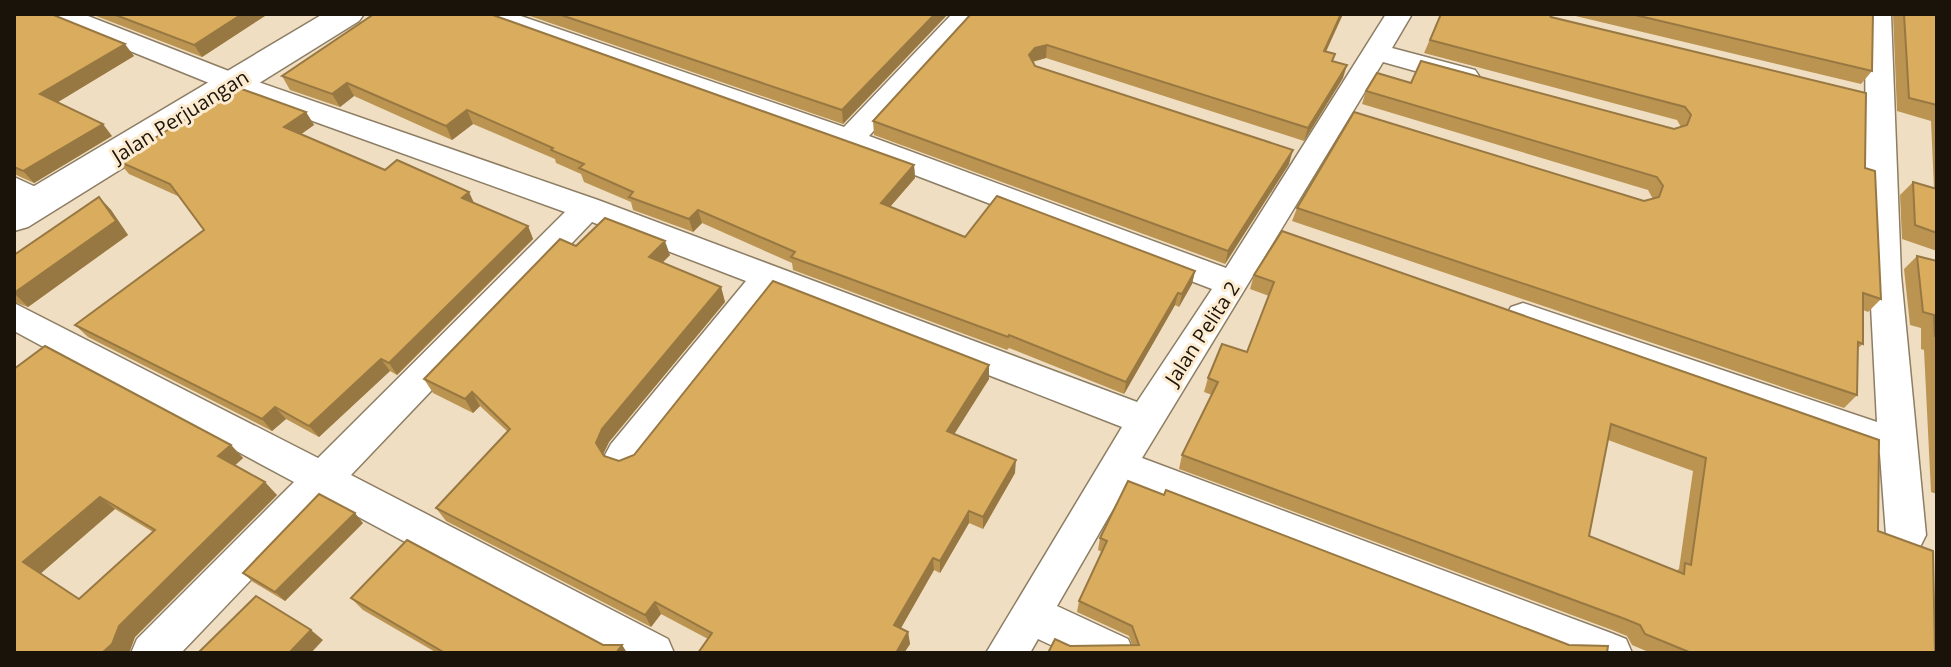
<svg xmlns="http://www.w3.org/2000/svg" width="1951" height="667" viewBox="0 0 1951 667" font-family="'Open Sans',sans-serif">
  <rect width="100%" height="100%" fill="#f0dec3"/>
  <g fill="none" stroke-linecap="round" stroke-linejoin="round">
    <g stroke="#8c7d63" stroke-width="3">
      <g id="street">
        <polygon points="47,14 83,14 244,77 598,200 1137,402 1212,289 839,146 481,19 477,14 515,14 844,127 952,14 979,14 869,136 1226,268 1386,14 1412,14 1392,48 1475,70 1479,76 1475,82 1465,85 1383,62 1142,458 1611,633 1626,639 1632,653 1559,653 1127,485 1057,606 1128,639 1134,653 1068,653 1038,639 1030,653 986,653 1122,427 775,292 637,466 624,471 611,466 605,455 611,444 746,281 592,222 351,475 668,639 674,653 612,653 327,500 181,653 131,653 137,639 294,482 14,331 14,303 318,458 565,212 224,89 51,19"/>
        <polygon points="1865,14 1891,14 1901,275 1926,535 1920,547 1906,552 1892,547 1886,535 1880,454 1511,325 1506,316 1511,307 1523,303 1877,422 1866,209"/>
        <polygon points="14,177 51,194 55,202 51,210 40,213 14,201"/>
      </g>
    </g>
    <g stroke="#8c7d63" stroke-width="3">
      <polygon id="secondary" points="323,14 364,14 359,21 28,227 14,231 14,198"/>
    </g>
    <use href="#street" fill="#fff" fill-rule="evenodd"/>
    <use href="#secondary" fill="#fff" fill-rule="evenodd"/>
  </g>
  <g fill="#bb9451" fill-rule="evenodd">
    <polygon points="14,14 134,56 57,102 112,136 34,183 14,174"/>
    <polygon points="91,14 268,14 202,57"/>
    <polygon points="374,14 914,165 915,178 890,207 965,237 1195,271 1192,284 1179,307 1175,305 1124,394 1009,348 1007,350 793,270 792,263 702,223 693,232 633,210 631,202 584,182 581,174 556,163 555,159 473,124 452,140 354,96 340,107 290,90 282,76"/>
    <polygon points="524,14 948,14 843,124"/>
    <polygon points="971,14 1343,14 1326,52 1333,61 1343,78 1304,141 1046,58 1033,62 1035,66 1289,164 1225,264 874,135 873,121"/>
    <polygon points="1441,14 1551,17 1865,168 1881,299 1868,312 1863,310 1863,344 1858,348 1857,395 1844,408 1292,221 1297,208 1644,201 1653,199 1648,190 1362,104 1366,91 1411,83 1674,129 1681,127 1677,120 1424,53"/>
    <polygon points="1567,14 1873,14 1872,71 1861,84"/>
    <polygon points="1893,14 1937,14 1937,251 1902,239 1900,195 1913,182 1934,188 1931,121 1897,111"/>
    <polygon points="306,112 314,125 301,134 385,170 474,203 528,226 533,239 397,375 390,371 319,437 286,419 272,431 88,337 75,325 204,230 180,197 129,174 118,161"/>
    <polygon points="99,197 111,210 128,235 28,307 14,302 14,255"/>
    <path d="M 1282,231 L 1878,531 L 1935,653 L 1651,653 L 1632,645 L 1627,636 L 1612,630 L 1179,469 L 1182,455 L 1212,395 L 1204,392 L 1208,378 L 1247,352 L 1269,296 L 1250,289 L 1254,275 ZM 1608,440 L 1693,471 L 1679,569 L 1676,571 L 1589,536 Z"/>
    <polygon points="576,246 670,255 662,263 721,287 725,302 609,442 603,455 619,461 989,365 989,379 954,434 1015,473 983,529 969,523 940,573 934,570 900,629 908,632 910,644 904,653 698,653 708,639 661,614 651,627 446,521 436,508 508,432 480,406 473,413 433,393 424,379"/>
    <polygon points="1917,256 1937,261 1937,494 1931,492 1924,350 1921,349 1921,328 1910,325 1904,269"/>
    <path d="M 14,369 L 231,445 L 243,458 L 235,465 L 277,495 L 135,637 L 129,653 L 14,653 ZM 115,509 L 153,532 L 79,599 L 40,574 Z"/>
    <polygon points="1164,495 1569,645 1070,646 1132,645 1129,636 1077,612 1079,601 1102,552 1098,550 1100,538"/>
    <polygon points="363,523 285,601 253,582 243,573"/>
    <polygon points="351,598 603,645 622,645 627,653 437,653 363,610"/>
  </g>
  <g fill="#987842">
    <polygon points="242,14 268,14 202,57 194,45"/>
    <polygon points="935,14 948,14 843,124 842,110"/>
    <polygon points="1341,14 1343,14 1320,64 1324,51"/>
    <polygon points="125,44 134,56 50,107 40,94"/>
    <polygon points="1047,45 1046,58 1034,61 1028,68 1029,55 1035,48"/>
    <polygon points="1347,65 1343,78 1304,141 1308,128"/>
    <polygon points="347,83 354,96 340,107 332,94"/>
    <polygon points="467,110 473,124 452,140 446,126"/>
    <polygon points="306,112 314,125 293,140 284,127"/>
    <polygon points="103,124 112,136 34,183 23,171"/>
    <polygon points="1293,150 1289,164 1225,264 1228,251"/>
    <polygon points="914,165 915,178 882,216 881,203"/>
    <polygon points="469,192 475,205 462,198"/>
    <polygon points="99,197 111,210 128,235 28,307 14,293"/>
    <polygon points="698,210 702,223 693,232 689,219"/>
    <polygon points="528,226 533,239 397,375 389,363"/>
    <polygon points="665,241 670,255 654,271 649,257"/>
    <polygon points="1195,271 1192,284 1179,307 1182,294"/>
    <polygon points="721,287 725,302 609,442 602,456 596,443 602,429"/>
    <polygon points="1178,293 1175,305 1124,394 1126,382"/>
    <polygon points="381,359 390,371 319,437 309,426"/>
    <polygon points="989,365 989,379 948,444 947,431"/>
    <polygon points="472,392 480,406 473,413 465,399"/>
    <polygon points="275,407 286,419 272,431 262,419"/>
    <polygon points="231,445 243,458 231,469 218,456"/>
    <polygon points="1016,460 1015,473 983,529 983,517"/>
    <polygon points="265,482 277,495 135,637 129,653 102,653 119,626"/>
    <polygon points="100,497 115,509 40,574 23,562"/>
    <polygon points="969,511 969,523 940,573 940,561"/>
    <polygon points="355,513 363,523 285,601 275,592"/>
    <polygon points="933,558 934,570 896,637 894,625"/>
    <polygon points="655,602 661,614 651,627 645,615"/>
    <polygon points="311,630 323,640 311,653 289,653"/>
    <polygon points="908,632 910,644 904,653 896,653"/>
    <polygon points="622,645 627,653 616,653"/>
  </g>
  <g fill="#d9ac5e" stroke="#987842" stroke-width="2" fill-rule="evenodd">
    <polygon points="14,14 51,14 125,44 40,94 103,124 23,171 14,167"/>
    <polygon points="113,14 242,14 194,45"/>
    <polygon points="374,14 490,14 914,165 881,203 965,237 997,196 1195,271 1182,294 1178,293 1126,382 1009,335 1008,337 791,257 795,252 698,210 689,219 629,197 633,192 579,168 584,164 551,150 553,148 467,110 446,126 347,83 332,94 282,76"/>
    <polygon points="558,14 935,14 842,110"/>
    <polygon points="971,14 1341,14 1324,51 1335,54 1332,61 1347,65 1308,128 1047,45 1035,48 1029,55 1035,66 1293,150 1228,251 873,121"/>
    <polygon points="1441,14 1549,14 1551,17 1866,93 1865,168 1875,171 1881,299 1863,293 1863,344 1858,342 1857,395 1297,208 1354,112 1644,201 1659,197 1663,186 1657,177 1366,91 1377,73 1411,83 1421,61 1674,129 1687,125 1691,115 1685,107 1430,40"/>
    <polygon points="1631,14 1873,14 1872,71"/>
    <polygon points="1904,14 1937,14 1937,105 1909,98"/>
    <polygon points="236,87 306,112 284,127 385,170 397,160 469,192 462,198 528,226 389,363 381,359 309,426 275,407 262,419 75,325 204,230 170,184 118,161"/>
    <polygon points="1913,182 1937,189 1937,233 1915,225"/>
    <polygon points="99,197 116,221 14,293 14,255"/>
    <polygon points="605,218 665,241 649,257 721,287 602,429 596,443 604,456 619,461 634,455 773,281 989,365 947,431 1016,460 983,517 969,511 940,561 933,558 894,625 908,632 896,653 698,653 712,633 655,602 645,615 436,508 510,429 472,392 465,399 424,379 560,239 576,246"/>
    <path d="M 1282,231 L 1879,440 L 1878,531 L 1933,551 L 1935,653 L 1689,653 L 1689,652 L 1645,634 L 1640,625 L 1625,619 L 1182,455 L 1218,382 L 1208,378 L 1222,344 L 1247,352 L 1274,282 L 1254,275 ZM 1611,424 L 1706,458 L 1691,565 L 1685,563 L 1684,574 L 1589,536 Z"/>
    <polygon points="1917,256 1937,261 1937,337 1935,336 1934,315 1923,312"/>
    <path d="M 45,346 L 231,445 L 218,456 L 265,482 L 119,626 L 112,644 L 102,653 L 14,653 L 14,369 ZM 100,497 L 155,530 L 79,599 L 23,562 Z"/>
    <polygon points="1128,481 1164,495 1166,490 1569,645 1608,646 1607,653 1048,653 1055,639 1070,646 1139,645 1132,626 1079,601 1107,541 1100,538"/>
    <polygon points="319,494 355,513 275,592 243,573"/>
    <polygon points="407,540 603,645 622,645 616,653 445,653 351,598"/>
    <polygon points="256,596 311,630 289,653 198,653"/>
  </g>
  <g text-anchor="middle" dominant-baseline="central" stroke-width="6" stroke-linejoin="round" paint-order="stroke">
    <g font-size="20" fill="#191309" stroke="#fdebd0">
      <text transform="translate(180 116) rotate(-32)">Jalan Perjuangan</text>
      <text transform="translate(1202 333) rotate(-57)">Jalan Pelita 2</text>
    </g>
  </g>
  <rect width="1951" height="667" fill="none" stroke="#191309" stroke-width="32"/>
</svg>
